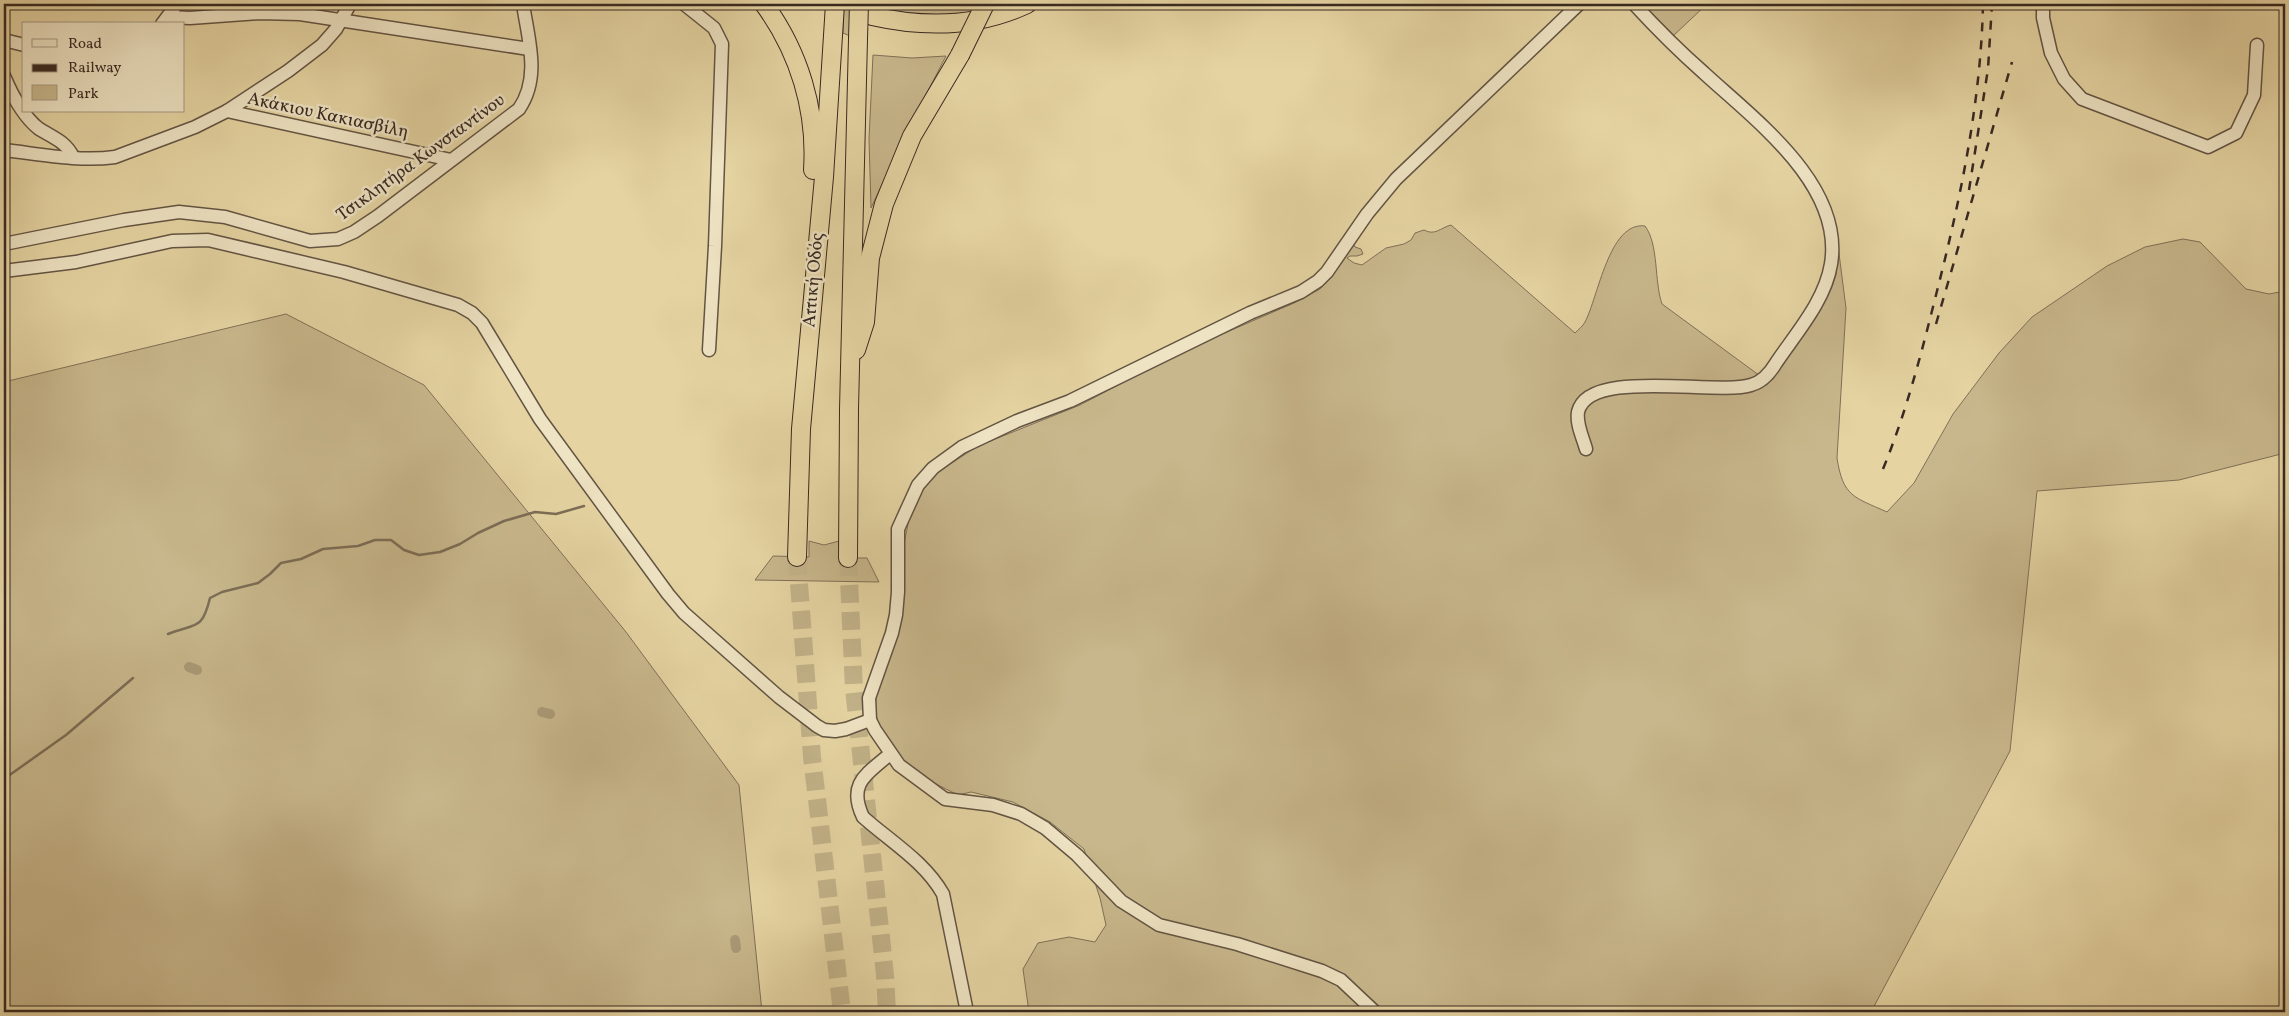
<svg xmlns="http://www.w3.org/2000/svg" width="2289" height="1016" viewBox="0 0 2289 1016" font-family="Vollkorn,serif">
  <rect width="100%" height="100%" fill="#e5d4a2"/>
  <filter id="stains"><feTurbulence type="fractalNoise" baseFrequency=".004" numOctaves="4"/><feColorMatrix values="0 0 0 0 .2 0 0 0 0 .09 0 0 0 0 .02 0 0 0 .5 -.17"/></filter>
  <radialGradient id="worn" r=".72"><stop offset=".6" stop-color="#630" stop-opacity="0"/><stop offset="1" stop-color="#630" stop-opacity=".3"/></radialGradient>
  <g fill="#c8b78c" stroke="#807058">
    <polygon points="844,4 851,4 850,36 843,33"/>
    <polygon points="873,4 977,4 972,14 922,17 873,9"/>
    <polygon points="1640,4 1707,4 1672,37 1659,21"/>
    <polygon points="873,55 912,58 946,56 904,137 871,208 869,139"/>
    <path d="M 1451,225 L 1575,333 C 1578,330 1583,326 1585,322 C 1598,298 1609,221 1645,226 C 1659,245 1654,281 1662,304 L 1767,381 C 1790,355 1828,309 1836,274 C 1838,263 1837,250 1837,238 L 1846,308 L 1837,458 C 1843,497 1854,497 1887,512 L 1914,483 L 1953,414 L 1999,353 L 2032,317 L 2107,266 L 2145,247 L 2183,239 L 2200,242 L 2246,289 L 2269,294 L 2285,291 L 2285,453 L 2179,480 L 2037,491 L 2010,751 L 1871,1012 L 1029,1012 L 1023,969 L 1038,943 L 1069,937 L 1095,942 L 1106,925 L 1100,898 L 1084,849 L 1050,822 L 1013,802 L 971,792 L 958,795 L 906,769 L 878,726 L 871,702 L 876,701 L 875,688 L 911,509 L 924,487 L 936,473 L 978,446 L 1080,405 L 1183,351 L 1294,303 L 1320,289 L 1328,281 L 1353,242 L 1355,247 L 1361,249 L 1363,254 L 1357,256 L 1350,256 L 1347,258 L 1354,263 L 1362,265 L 1386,248 L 1404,244 L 1411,240 L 1415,233 L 1424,230 C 1435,236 1440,228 1451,225 Z"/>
    <polygon points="286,314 424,385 626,632 739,785 762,1012 4,1012 4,382"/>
    <polygon points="809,541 824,545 839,541 839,558 867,558 879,582 755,580 773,556 809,557"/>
  </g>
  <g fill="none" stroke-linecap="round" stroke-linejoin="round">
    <g stroke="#7c6d55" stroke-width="2.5">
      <path d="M 168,634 C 196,623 202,631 210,598 L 222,592 L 258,583 L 270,574 L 281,563 L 301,559 L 323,549 L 358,546 L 375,540 L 391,540 L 404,550 L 419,555 L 440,552 L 460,544 L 478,533 L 504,521 L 535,512 L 556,514 L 584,506"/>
      <polyline points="4,779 66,735 133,678"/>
    </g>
    <g stroke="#aa9a77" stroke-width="10">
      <polyline points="189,667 197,670"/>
      <polyline points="542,712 550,714"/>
      <polyline points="735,940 736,948"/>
    </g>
    <g stroke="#c2b289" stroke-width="18" stroke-dasharray="18 9" stroke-linecap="butt">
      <polyline points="837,4 872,16"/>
      <polyline points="797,557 812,757 842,1012"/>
      <polyline points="848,558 854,689 885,975 887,1012"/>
    </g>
    <g stroke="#635443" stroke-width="15">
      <g id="minor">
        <polyline points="684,4 714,28 722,44 715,246 709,350"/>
        <polyline points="2043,4 2043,18 2051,53 2064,79 2082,99 2208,147 2236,133 2254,95 2257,45"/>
        <polyline points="169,17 190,18 259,13 300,14 529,49"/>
        <polyline points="162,24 177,4"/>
        <polyline points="4,40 24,45"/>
        <path d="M 4,76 C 12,95 22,115 38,128 C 51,137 66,141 73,157"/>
        <polyline points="227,111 451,160"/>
        <path d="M 4,150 C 40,154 79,162 115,157 L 195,127 L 227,111 L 288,71 L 322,45 L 336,29 L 350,4"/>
        <path d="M 4,244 L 124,220 L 179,212 L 225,217 L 310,241 L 338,239 L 354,232 L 378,216 L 519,109 C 541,77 528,39 523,4"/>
        <polyline points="4,271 76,262 172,241 208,240 344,272 458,305 472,313 482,323 540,419 668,594 684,613 779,697 817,726 824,730 835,731 846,729 870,720"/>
        <path d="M 1586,449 C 1583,438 1576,424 1578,412 C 1588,367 1716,396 1751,385 C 1762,382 1770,373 1776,363 C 1796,333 1825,301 1831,264 C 1844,185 1755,120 1704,73 C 1679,51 1656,28 1634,4"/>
        <path d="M 890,754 C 867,774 847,783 863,817 C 891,842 924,861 943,894 L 967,1012"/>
        <polyline points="1375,1012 1341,980 1322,971 1237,944 1159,925 1121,901 1077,855 1045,828 1021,814 993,805 945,799 899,765 875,730 870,720 869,698 892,633 896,615 898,592 898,529 918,485 933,468 962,447 1017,421 1070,401 1250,313 1301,292 1318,281 1327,272 1367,214 1396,179 1579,4"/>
      </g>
    </g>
    <g stroke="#382923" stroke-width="20">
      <g id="highway">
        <path d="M 764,4 C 799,52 817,110 813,170"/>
        <path d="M 872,16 C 925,28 978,27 1027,4"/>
        <polyline points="856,350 865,322 870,258 884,204 912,136 960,55"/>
        <polyline points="797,557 801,429 824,177 835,4"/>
        <polyline points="848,558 849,409 858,39"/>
      </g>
    </g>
    <use href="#minor" stroke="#eee3c3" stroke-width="12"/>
    <use href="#highway" stroke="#e5d4a2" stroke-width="18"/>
    <g stroke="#382923" stroke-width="2.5" stroke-dasharray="9 9" stroke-linecap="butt">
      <polyline points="1969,190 1988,69 1992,4"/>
      <polyline points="1936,324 2012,62"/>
      <path d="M 1883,469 C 1906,413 1921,355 1936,295 C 1960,201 1981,102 1983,4"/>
    </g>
    <g stroke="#382923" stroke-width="20" stroke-linecap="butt">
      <g id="highway-bridge">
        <polyline points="858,39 859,4"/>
        <polyline points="960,55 985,4"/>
      </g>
    </g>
    <use href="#highway-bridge" stroke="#e5d4a2" stroke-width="18"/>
  </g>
  <g text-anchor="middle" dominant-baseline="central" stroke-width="5" stroke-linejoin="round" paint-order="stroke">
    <g font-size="18" fill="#382923" stroke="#eee3c3">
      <text transform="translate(328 116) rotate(12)">Ακάκιου Κακιασβίλη</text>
      <text transform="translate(421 158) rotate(-36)">Τσικλητήρα Κωνσταντίνου</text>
      <text transform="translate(814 280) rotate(-85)">Αττική Οδός</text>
    </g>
  </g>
  <rect width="2289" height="1016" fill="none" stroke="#e5d4a2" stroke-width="20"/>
  <rect x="5" y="5" width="2279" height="1006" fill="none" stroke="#382923" stroke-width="2.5"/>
  <rect x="10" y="10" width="2269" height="996" fill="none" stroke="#382923"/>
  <rect x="22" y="22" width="162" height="90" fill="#eee3c3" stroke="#a59983"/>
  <rect x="32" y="39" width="25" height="8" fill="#eee3c3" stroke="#a59983"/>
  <text x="68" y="48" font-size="15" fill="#382923">Road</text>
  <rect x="32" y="64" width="25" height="8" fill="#382923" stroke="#a59983"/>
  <text x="68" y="72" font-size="15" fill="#382923">Railway</text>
  <rect x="32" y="85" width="25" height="15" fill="#c8b78c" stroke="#a59983"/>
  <text x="68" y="98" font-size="15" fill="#382923">Park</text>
  <rect width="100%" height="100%" filter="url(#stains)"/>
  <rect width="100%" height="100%" fill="url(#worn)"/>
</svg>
